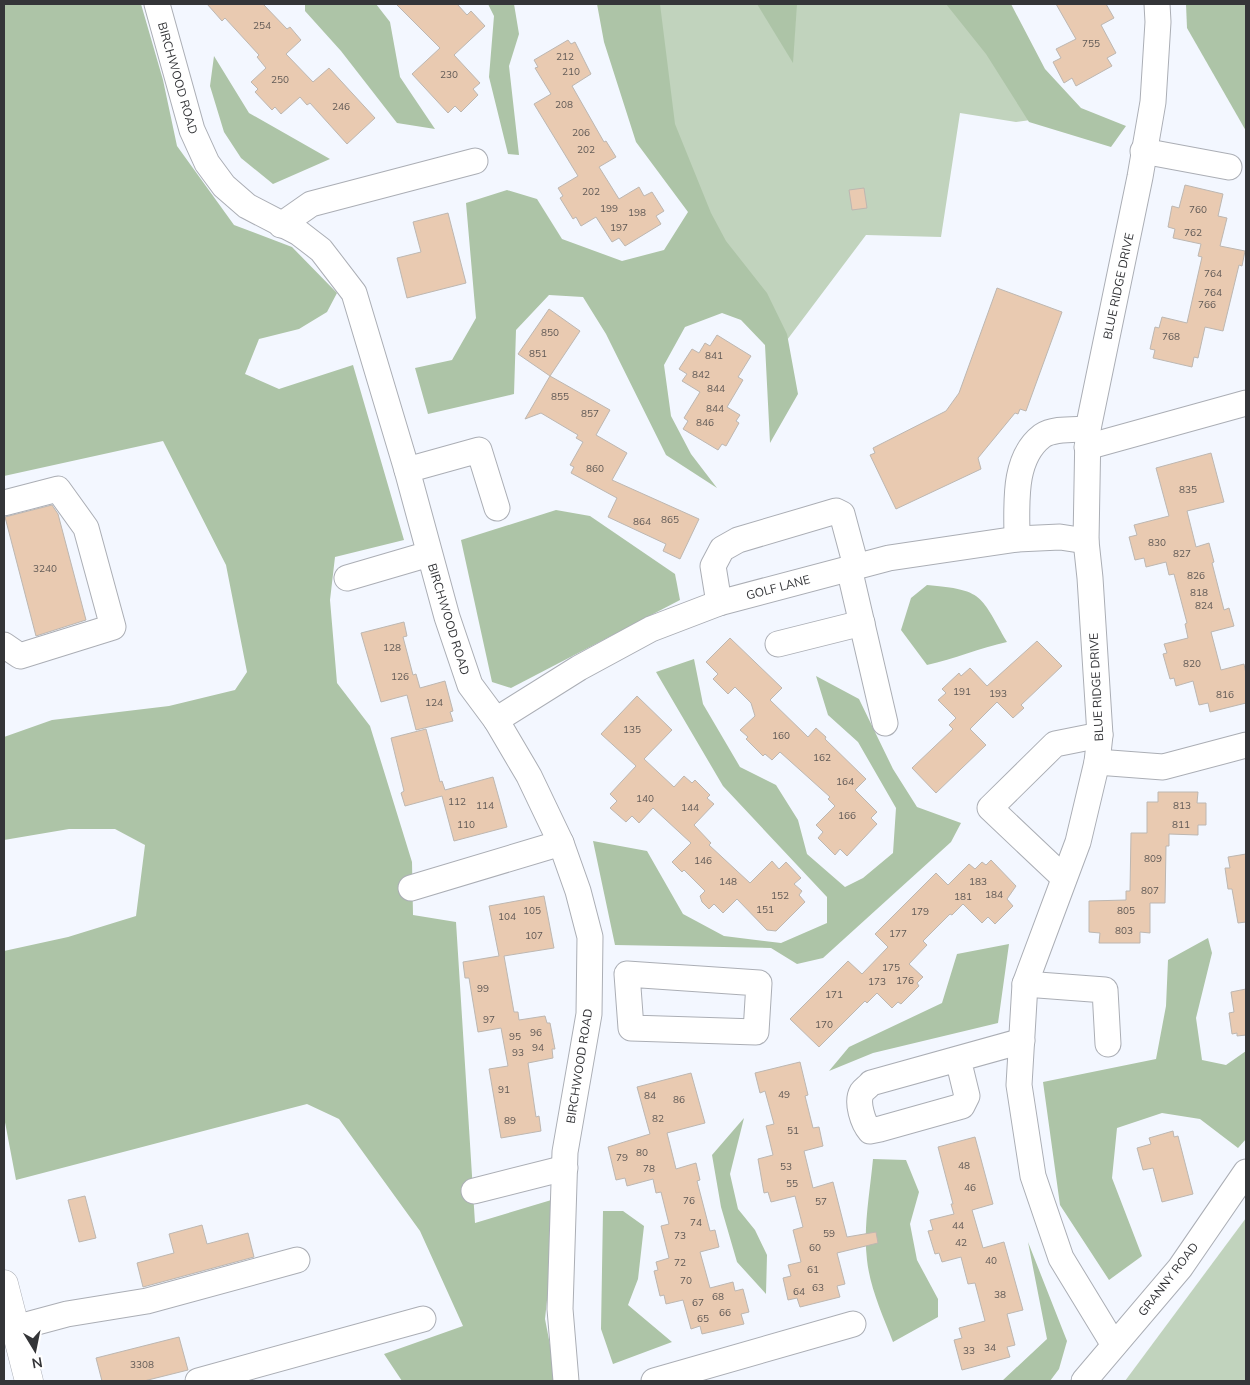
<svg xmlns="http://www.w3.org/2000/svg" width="1250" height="1385" viewBox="0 0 1250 1385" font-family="Mulish,sans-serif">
  <rect width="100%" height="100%" fill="#f3f7ff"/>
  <g fill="#c1d3bd">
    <polygon points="638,4 998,4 1053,117 1016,122 960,113 941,237 866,235 781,348 650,119"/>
    <polygon points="1246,1218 1246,1381 1125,1381"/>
  </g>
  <g fill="#adc4a7">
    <polygon points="4,4 141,4 163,80 177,146 234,225 292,247 337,293 327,312 299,329 259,339 245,374 279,389 353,365 404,540 335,557 330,600 337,683 370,726 412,862 413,915 456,922 475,1223 558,1198 545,1319 557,1381 402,1381 384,1354 463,1326 420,1231 339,1119 307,1104 16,1180 4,1117 4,951 68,937 136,916 145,845 115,829 69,829 4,840 4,737 52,720 169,706 235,690 247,672 226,565 163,441 4,476"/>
    <polygon points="305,4 376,4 390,22 400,77 435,129 397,123 341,51 305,11"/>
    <polygon points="488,4 514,4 519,34 509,66 519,155 508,154 489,77 494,16"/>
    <polygon points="597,4 660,4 675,124 711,213 726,241 767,293 787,334 798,394 770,443 765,345 741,320 722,313 685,327 664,365 671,416 691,454 717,488 666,455 606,334 583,297 549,295 516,330 514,394 428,414 415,368 452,360 476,318 466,203 507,190 537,199 562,239 622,261 664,250 688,212 636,142 604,42"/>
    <polygon points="757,4 797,4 793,63"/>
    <polygon points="946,4 1011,4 1045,69 1081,108 1126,126 1111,147 1029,122 986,54"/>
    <polygon points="1186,4 1246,4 1246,131 1187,28"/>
    <polygon points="214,56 249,113 330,159 273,184 241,158 224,132 210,86"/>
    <polygon points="556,510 590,516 675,574 680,600 511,688 492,682 461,540"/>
    <path d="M 927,585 C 984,590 980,595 1007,642 C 980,648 954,659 927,665 L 901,630 L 911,598 Z"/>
    <polygon points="694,659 703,704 740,767 776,785 798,820 807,854 845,887 863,878 893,853 896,808 858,742 828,715 816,676 859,699 893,769 917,807 961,823 951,842 823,958 797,964 771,948 615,945 593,841 647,851 683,914 724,936 781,943 827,923 827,897 723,786 656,672"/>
    <polygon points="1208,938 1212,953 1196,1018 1202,1060 1226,1065 1246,1051 1246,1139 1238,1148 1200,1119 1162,1113 1117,1128 1112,1178 1142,1256 1109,1280 1060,1205 1043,1082 1156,1059 1166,1006 1168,960"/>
    <polygon points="1009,944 998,1023 873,1053 829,1071 849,1047 942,1003 957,954"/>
    <polygon points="744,1118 730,1174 738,1209 755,1230 767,1255 766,1294 737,1262 721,1207 712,1155"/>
    <path d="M 873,1159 L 906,1160 L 919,1192 L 910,1224 L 917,1260 L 938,1299 L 938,1317 L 893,1342 C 883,1316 870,1288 867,1260 C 863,1227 870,1192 873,1159 Z"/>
    <polygon points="603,1211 623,1211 644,1226 638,1279 628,1305 672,1342 613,1364 601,1329"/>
    <polygon points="1028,1242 1067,1341 1059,1369 1050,1381 1002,1381 1047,1339"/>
  </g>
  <g fill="#e9cab1" stroke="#bdb7b1">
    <polygon points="207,4 263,4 287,29 290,27 301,40 286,54 313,82 329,68 375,118 347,144 310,103 307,105 300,97 281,114 275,107 272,110 255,92 258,89 251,82 266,68 257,57 259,55 225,18 222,21"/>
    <polygon points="396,4 457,4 467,15 471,11 485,26 454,55 480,83 473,89 478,95 461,112 455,106 448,113 412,74 440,48"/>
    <polygon points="1056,4 1106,4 1114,18 1101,25 1116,53 1107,58 1112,66 1076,86 1072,78 1064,83 1053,62 1061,58 1056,49 1076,39"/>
    <polygon points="568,40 571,44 575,42 591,74 572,86 604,142 606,141 616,157 599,167 619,199 639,187 644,196 652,192 664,211 656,216 661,224 625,246 619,238 612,242 596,217 581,226 576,217 573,219 560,198 563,196 558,188 578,176 534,104 551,94 535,68 538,67 534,60"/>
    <polygon points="1185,185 1223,194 1218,216 1227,218 1220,246 1245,251 1242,266 1239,265 1223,331 1205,327 1198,358 1194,357 1192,367 1153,358 1155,350 1150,349 1155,327 1159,328 1162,317 1187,323 1202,257 1198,256 1201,244 1173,238 1175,229 1168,227 1172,206 1179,208"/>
    <polygon points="864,188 867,208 852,210 849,190"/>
    <polygon points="448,213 466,283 407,298 397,258 421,252 413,222"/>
    <polygon points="997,288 1062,312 1026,411 1020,409 1018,414 1015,413 978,458 981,469 896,509 870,455 875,453 873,448 946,411 959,393"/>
    <polygon points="549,309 580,331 550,376 610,410 596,435 627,453 612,480 699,519 680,559 663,551 666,544 608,517 617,498 571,473 574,467 570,465 583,442 576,438 578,435 541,413 525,419 550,376 518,354"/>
    <polygon points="717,335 751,356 738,377 743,380 727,407 740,415 736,421 739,423 726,446 722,444 718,450 683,429 688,421 684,418 700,392 682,381 687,374 679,369 692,349 699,353 705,343 710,346"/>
    <polygon points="1211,453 1224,502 1187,511 1196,547 1209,543 1214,562 1212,563 1224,610 1229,608 1234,626 1211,632 1221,670 1244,664 1246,674 1246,703 1210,712 1208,703 1199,705 1193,681 1176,686 1174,678 1170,679 1163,654 1167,653 1164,644 1188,638 1185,624 1187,623 1174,574 1169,575 1166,562 1146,567 1144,558 1135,560 1129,537 1137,535 1134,525 1169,516 1156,468"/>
    <polygon points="52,505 58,514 86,620 36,636 5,517"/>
    <polygon points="404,622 407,636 403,637 413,675 416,674 420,688 445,681 453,711 450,712 453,721 416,730 407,695 381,702 361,633"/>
    <polygon points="730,638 782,688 770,700 808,737 816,728 826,737 825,739 866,779 855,790 877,812 871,818 877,824 847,856 840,849 835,855 818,838 823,832 816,825 835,806 828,799 830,797 780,752 772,760 765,754 763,756 746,739 748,737 740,730 755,716 751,703 735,687 728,694 713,679 718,674 706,662"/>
    <polygon points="1037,641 1062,666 1021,705 1024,708 1013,718 997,702 970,729 986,745 936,793 912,768 953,729 949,725 956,718 938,700 946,693 942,689 959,673 961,676 970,668 987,686"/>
    <polygon points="637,696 672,730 644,759 674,787 684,776 692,783 695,780 710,795 707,798 714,804 694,825 711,843 709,845 750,883 772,861 779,869 786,862 801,878 794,884 802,891 799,895 805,902 776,931 767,930 737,899 723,913 714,904 709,909 702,902 700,896 705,891 684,870 682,872 672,862 691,843 653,808 639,823 632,816 626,822 610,808 617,801 610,794 636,766 601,734"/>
    <polygon points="426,729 440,782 442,781 445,790 493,777 507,827 454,841 442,796 405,806 401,793 404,791 391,738"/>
    <polygon points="1158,792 1198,792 1197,803 1206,803 1206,825 1198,825 1198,835 1169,834 1169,846 1166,846 1165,903 1150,903 1150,933 1140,932 1140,943 1099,943 1100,933 1089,932 1089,901 1126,900 1126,891 1130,891 1131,833 1147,833 1147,802 1158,802"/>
    <polygon points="1246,854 1246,922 1238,923 1232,889 1228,889 1225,868 1230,868 1228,857"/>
    <polygon points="991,860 1016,886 1007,899 1013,906 995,924 988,917 982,923 963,904 952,915 950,914 923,941 927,945 909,964 923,977 917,983 919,986 901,1004 898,1002 892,1008 877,993 867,1003 865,1001 819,1047 790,1019 848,961 862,974 888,947 875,934 936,873 948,885 969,864 975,869 982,862 986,865"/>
    <polygon points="544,896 554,948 504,956 514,1012 518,1012 519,1020 545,1016 547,1023 550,1023 555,1049 552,1049 553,1058 528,1063 536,1117 539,1116 541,1131 501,1138 489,1069 508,1066 501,1028 478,1032 469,978 465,978 463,962 499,956 489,906"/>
    <polygon points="1246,989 1246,1035 1237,1036 1237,1033 1232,1034 1229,1013 1234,1012 1231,992"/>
    <polygon points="800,1062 808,1095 805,1096 813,1128 819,1127 823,1146 804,1151 813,1188 833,1182 847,1237 876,1232 878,1243 837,1253 845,1284 837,1286 840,1297 800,1307 797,1298 788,1300 783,1278 791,1276 788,1265 801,1262 793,1230 803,1227 795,1196 771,1202 768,1192 764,1193 758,1159 773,1155 766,1126 774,1124 765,1091 760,1093 755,1073"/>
    <polygon points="691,1073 705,1123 667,1133 676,1169 696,1163 700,1180 697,1181 710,1231 715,1230 719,1247 700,1252 710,1288 733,1282 735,1291 743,1289 749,1312 741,1314 744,1324 702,1334 700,1326 691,1329 683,1300 666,1304 664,1295 660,1296 654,1271 658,1270 656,1262 669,1258 661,1226 669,1224 661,1192 656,1193 653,1179 627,1186 625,1178 616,1180 608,1147 650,1134 637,1087"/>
    <polygon points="1173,1131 1174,1137 1178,1136 1193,1194 1162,1202 1153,1168 1143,1170 1137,1148 1151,1144 1149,1138"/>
    <polygon points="975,1137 993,1204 972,1210 983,1248 1004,1242 1023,1310 1007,1314 1015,1345 1007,1347 1010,1357 962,1370 954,1340 962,1338 959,1328 985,1321 975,1283 968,1284 961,1257 942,1262 939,1253 935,1254 928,1231 933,1230 930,1220 954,1214 951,1204 953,1204 938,1147"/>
    <polygon points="85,1196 96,1238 79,1242 68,1200"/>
    <polygon points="202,1225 207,1244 248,1233 254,1257 143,1287 137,1263 174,1253 169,1234"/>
    <polygon points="179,1337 188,1370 144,1381 102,1381 96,1358"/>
  </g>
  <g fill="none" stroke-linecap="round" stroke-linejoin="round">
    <g stroke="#abaeb5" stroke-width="27">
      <g id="minor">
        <polyline points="157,4 192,130 207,163 224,186 247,206 299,233 321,250 354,293 407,470 447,617 470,685 496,720 529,776 561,843 578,891 590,937 589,1014 565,1152 560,1309 566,1381"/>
        <polyline points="1143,151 1229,167"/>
        <polyline points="281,225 311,204 475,161"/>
        <polyline points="1087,447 1246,403"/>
        <polyline points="407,470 479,450 497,508"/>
        <polyline points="4,503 58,489 86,528 113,627 20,656 4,645"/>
        <path d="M 1017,539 C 1017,506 1012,459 1042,436 C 1054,428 1074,430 1088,429"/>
        <polyline points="849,568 885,723"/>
        <polyline points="347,578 429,554"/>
        <polyline points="719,603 713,566 722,549 738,540 836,511 842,514 856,566"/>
        <polyline points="778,644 862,623"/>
        <polyline points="496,720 579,668 651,629 719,603 889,558 1017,539 1060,537 1086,541"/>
        <polyline points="1097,762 1163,767 1246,745"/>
        <polyline points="1064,878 990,808 1055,744 1100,735"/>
        <polyline points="411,888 561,843"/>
        <polygon points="627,974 759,983 756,1032 631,1028"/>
        <polyline points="1025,984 1105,990 1108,1044"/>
        <path d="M 958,1059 L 967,1096 L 962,1106 L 880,1129 L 870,1131 C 863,1123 856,1102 862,1092 C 864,1089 869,1086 871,1083 L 1022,1041"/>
        <polyline points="474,1191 565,1168"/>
        <polyline points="15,1328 67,1314 147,1301 297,1260"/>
        <polyline points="1114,1345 1061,1258 1033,1176 1019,1085 1025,984 1078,842 1097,762 1100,735 1090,578 1086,541 1088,429 1140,177 1153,102 1158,22 1157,4"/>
        <polyline points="198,1381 423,1319"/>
        <polyline points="654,1381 853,1324"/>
        <polyline points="1084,1381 1180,1268 1246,1172"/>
      </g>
    </g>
    <g stroke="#abaeb5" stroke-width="29">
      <polyline id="major" points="4,1284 29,1381"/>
    </g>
    <use href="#minor" stroke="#fff" stroke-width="25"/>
    <use href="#major" stroke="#fff" stroke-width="28"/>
  </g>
  <g text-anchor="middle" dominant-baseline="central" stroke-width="4" stroke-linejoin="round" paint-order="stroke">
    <g font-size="10" fill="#615a56">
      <text x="262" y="25">254</text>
      <text x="1091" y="43">755</text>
      <text x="565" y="56">212</text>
      <text x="571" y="71">210</text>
      <text x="449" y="74">230</text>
      <text x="280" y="79">250</text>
      <text x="564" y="104">208</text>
      <text x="341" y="106">246</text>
      <text x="581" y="132">206</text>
      <text x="586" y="149">202</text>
      <text x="591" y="191">202</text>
      <text x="609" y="208">199</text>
      <text x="1198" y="209">760</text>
      <text x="637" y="212">198</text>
      <text x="619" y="227">197</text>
      <text x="1193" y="232">762</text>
      <text x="1213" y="273">764</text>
      <text x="1213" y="292">764</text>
      <text x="1207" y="304">766</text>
      <text x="550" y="332">850</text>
      <text x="1171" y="336">768</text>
      <text x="538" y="353">851</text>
      <text x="714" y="355">841</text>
      <text x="701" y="374">842</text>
      <text x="716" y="388">844</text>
      <text x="560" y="396">855</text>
      <text x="715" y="408">844</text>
      <text x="590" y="413">857</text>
      <text x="705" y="422">846</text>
      <text x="595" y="468">860</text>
      <text x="1188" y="489">835</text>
      <text x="670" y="519">865</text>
      <text x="642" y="521">864</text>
      <text x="1157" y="542">830</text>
      <text x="1182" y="553">827</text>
      <text x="45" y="568">3240</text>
      <text x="1196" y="575">826</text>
      <text x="1199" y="592">818</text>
      <text x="1204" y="605">824</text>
      <text x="392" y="647">128</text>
      <text x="1192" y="663">820</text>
      <text x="400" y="676">126</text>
      <text x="962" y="691">191</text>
      <text x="998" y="693">193</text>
      <text x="1225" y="694">816</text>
      <text x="434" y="702">124</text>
      <text x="632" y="729">135</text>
      <text x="781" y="735">160</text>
      <text x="822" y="757">162</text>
      <text x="845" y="781">164</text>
      <text x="645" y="798">140</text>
      <text x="457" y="801">112</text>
      <text x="485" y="805">114</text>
      <text x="1182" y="805">813</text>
      <text x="690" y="807">144</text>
      <text x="847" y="815">166</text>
      <text x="466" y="824">110</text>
      <text x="1181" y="824">811</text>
      <text x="1153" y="858">809</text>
      <text x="703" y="860">146</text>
      <text x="728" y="881">148</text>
      <text x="978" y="881">183</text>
      <text x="1150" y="890">807</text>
      <text x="994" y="894">184</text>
      <text x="780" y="895">152</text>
      <text x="963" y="896">181</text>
      <text x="765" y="909">151</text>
      <text x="532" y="910">105</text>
      <text x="1126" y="910">805</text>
      <text x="920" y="911">179</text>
      <text x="507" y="916">104</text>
      <text x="1124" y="930">803</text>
      <text x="898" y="933">177</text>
      <text x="534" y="935">107</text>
      <text x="891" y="967">175</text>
      <text x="905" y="980">176</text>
      <text x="877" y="981">173</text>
      <text x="483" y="988">99</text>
      <text x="834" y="994">171</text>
      <text x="489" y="1019">97</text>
      <text x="824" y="1024">170</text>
      <text x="536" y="1032">96</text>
      <text x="515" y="1036">95</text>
      <text x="538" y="1047">94</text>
      <text x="518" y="1052">93</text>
      <text x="504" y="1089">91</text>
      <text x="784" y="1094">49</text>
      <text x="650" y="1095">84</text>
      <text x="679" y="1099">86</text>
      <text x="658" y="1118">82</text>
      <text x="510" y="1120">89</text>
      <text x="793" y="1130">51</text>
      <text x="642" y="1152">80</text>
      <text x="622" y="1157">79</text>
      <text x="964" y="1165">48</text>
      <text x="786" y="1166">53</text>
      <text x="649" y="1168">78</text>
      <text x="792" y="1183">55</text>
      <text x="970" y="1187">46</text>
      <text x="689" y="1200">76</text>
      <text x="821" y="1201">57</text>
      <text x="696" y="1222">74</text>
      <text x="958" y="1225">44</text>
      <text x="829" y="1233">59</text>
      <text x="680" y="1235">73</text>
      <text x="961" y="1242">42</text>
      <text x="815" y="1247">60</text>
      <text x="991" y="1260">40</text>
      <text x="680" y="1262">72</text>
      <text x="813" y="1269">61</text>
      <text x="686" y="1280">70</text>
      <text x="818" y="1287">63</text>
      <text x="799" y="1291">64</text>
      <text x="1000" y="1294">38</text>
      <text x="718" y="1296">68</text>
      <text x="698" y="1302">67</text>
      <text x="725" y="1312">66</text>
      <text x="703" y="1318">65</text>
      <text x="990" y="1347">34</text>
      <text x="969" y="1350">33</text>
      <text x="142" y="1364">3308</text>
    </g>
    <g font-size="12" fill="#343538" stroke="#fff">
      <text transform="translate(178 78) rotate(74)">BIRCHWOOD ROAD</text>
      <text transform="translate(1118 286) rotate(-78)">BLUE RIDGE DRIVE</text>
      <text transform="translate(778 587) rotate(-15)">GOLF LANE</text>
      <text transform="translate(449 619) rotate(73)">BIRCHWOOD ROAD</text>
      <text transform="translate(1096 687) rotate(-93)">BLUE RIDGE DRIVE</text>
      <text transform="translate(579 1066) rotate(-81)">BIRCHWOOD ROAD</text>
      <text transform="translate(1168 1279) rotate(-52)">GRANNY ROAD</text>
    </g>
  </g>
  <rect width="1250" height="1385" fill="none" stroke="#343538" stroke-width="10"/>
  <g transform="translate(35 1350) rotate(170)" stroke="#ffffff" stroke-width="4" paint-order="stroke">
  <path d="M0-4L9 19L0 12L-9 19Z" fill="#343538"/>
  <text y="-8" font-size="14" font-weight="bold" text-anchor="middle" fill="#343538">N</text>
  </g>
</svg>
